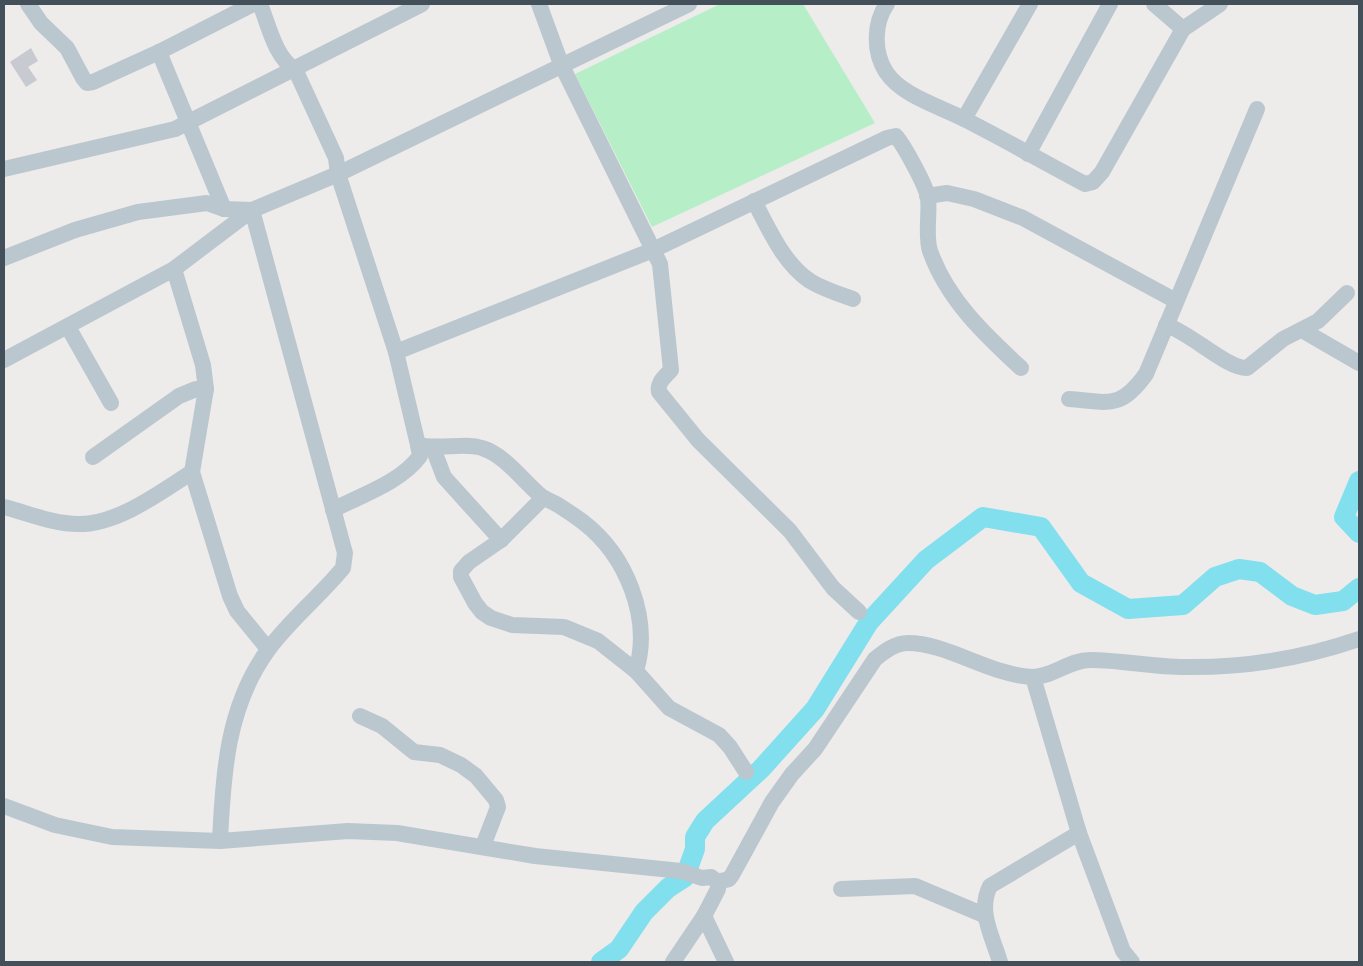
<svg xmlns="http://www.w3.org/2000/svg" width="1363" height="966" viewBox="0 0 1363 966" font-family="'Fira Sans Condensed',sans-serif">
  <rect width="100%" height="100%" fill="#eeebeb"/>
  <polygon fill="#b6efc7" points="720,4 803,4 875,123 652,227 575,74"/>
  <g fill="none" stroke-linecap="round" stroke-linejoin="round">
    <g stroke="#82dfed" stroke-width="20">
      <polyline points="1359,481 1344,517 1359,533"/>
      <polyline points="601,962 619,949 644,912 668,888 685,877 695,849 695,837 705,821 761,769 815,709 869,622 926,560 983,517 1041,527 1081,583 1128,609 1183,605 1215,577 1239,569 1260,572 1292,596 1315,605 1343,601 1359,588"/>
    </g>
  </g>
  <polygon fill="#c7cad0" points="31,48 38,61 28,67 37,80 26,87 10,62"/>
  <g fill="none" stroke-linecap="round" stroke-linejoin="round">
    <g stroke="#bbc7ce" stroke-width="16">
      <polyline points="28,4 41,23 67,48 83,78 87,83 93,82 159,52 253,4"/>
      <path d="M 260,4 C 268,23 275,58 295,69 L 336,158 L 338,174 L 396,352 L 418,445 L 420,456 C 400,483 361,495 333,510"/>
      <path d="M 539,4 L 561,64 L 660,264 L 671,370 C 665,377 657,382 659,392 L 698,440 L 790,531 L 833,588 L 859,612"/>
      <path d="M 887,4 C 874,22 873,52 886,72 C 902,96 939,106 964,119 C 1005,140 1044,162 1085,184 L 1093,182 L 1102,172 L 1183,29 L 1220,4"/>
      <polyline points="1154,4 1183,29"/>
      <polyline points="159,52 224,209"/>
      <polyline points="964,119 1030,4"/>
      <polyline points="1028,154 1110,4"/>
      <polyline points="4,169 175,129 422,4"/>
      <polyline points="927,196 947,193 974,199 1023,218 1176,301"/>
      <path d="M 754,201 C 769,229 783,263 810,281 C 823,289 839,294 853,299"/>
      <polyline points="4,258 75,230 138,212 207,203 224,209 252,210 338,174 689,4"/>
      <path d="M 1166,325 C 1191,333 1226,368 1247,368 L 1283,339 L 1318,321 L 1347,293"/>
      <polyline points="68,327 111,403"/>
      <polyline points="1302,330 1359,363"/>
      <path d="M 396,352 L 653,250 L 887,138 L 896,136 C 905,147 925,184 928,197 C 930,214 925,235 930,251 C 947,299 984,334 1021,368"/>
      <path d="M 4,360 L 174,269 L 252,210 L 345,553 L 343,568 C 320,596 288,622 268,650 C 227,706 223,774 220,841"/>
      <path d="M 1069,399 C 1109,402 1120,410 1146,374 L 1257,109"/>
      <path d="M 418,445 C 440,450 464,442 482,448 C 505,455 523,481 541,496 C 546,500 552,501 558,505 C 566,510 575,516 583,522 C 626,555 652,618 636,671"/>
      <polyline points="433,448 444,477 501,540"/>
      <polyline points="93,457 179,396 196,389 206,389"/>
      <polyline points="192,472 230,596 237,611 268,649"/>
      <polyline points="543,498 501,540 469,562 461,571 461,577 475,603 482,612 491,618 512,625 564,627 598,641 636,671 669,708 719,735 730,747 746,772"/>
      <path d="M 4,507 C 28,513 53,524 78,524 C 117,525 161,492 192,472 L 206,389 L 203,365 L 174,269"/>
      <polyline points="360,716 382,726 414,752 440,755 461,765 476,776 496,800 498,807 483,846"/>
      <polyline points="4,806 55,825 112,837 220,841 348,831 397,833 535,856 681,871 702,878 711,877 718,882"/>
      <polyline points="1079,833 1123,951 1132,962"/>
      <path d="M 718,882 L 729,879 L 732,875 L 772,802 L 792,774 L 815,749 L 875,659 C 885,651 895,643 908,643 C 947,643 990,675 1032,677 C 1053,677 1069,660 1090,660 C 1121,660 1153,667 1184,667 C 1242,668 1304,658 1359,639"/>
      <polyline points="718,882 718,889 704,916 726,962"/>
      <polyline points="841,889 915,886 984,915"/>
      <polyline points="673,962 704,916"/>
      <path d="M 1000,962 C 993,937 977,912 990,886 L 1079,833 L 1033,677"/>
    </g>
  </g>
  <rect width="1363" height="966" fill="none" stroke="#435059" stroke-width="10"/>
</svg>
